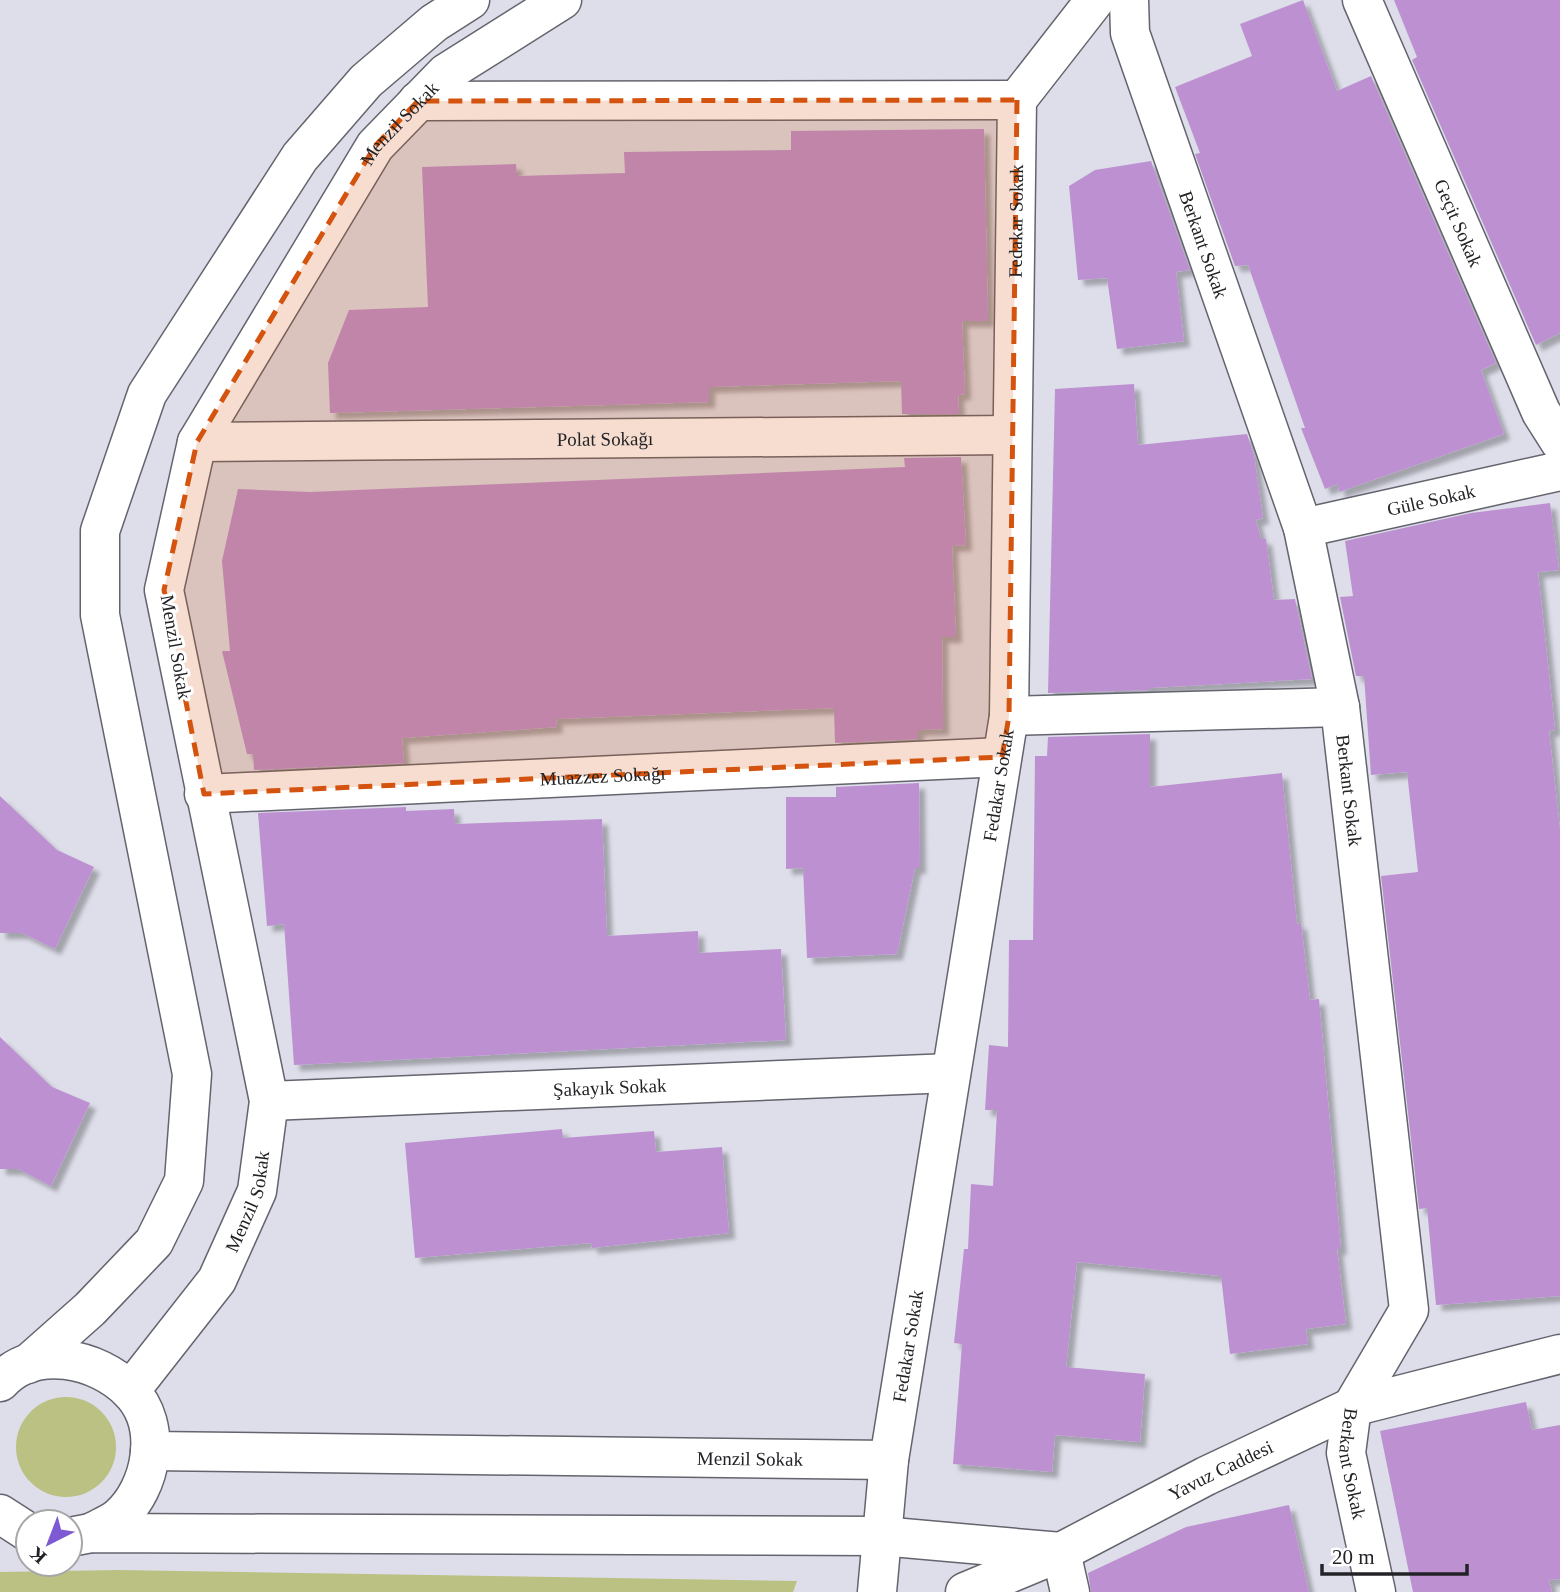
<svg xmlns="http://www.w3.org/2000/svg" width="1560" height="1592" viewBox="0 0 1560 1592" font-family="'Times New Roman',serif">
  <defs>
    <filter id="shadow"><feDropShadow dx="6" dy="6" stdDeviation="2" flood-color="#0004"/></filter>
  </defs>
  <rect width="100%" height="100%" fill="#dddee9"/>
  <g fill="#bbc182">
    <circle cx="66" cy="1447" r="50"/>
    <polygon points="118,1570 797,1581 793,1592 0,1592 0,1572"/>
  </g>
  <g fill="#bd91d1" filter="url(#shadow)">
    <polygon points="1303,0 1337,91 1371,76 1496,363 1481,370 1504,434 1339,492 1338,484 1325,489 1301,428 1305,428 1248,265 1235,266 1195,154 1200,153 1175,87 1252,56 1240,24"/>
    <polygon points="1394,0 1560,0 1560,333 1536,345 1412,60 1417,57"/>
    <polygon points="984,129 988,321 962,321 965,394 958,395 959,414 902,414 901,381 709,387 709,402 330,413 328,363 349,310 428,307 422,167 516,164 517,176 625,173 624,152 791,150 791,131"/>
    <polygon points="1151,161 1190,270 1176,272 1184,341 1117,349 1107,278 1078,280 1069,186 1095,170"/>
    <polygon points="1134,384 1138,445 1247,434 1254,455 1263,518 1256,520 1261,539 1266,539 1274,600 1295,599 1312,679 1150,688 1150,690 1048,693 1055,389"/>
    <polygon points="961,457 966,545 952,546 956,637 942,637 943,729 918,730 918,739 835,743 834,708 556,719 557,727 402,738 404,763 254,770 253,754 247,754 222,651 230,651 222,561 238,489 310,492 811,471 905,467 904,458"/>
    <polygon points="1550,503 1559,570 1538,572 1555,730 1549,731 1560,830 1560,1296 1436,1305 1427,1208 1419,1209 1381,876 1418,872 1407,772 1371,775 1364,676 1356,676 1340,597 1353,596 1345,541 1471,513"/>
    <polygon points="1150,734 1150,787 1282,773 1297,924 1301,923 1310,1000 1319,999 1341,1249 1337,1249 1346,1324 1306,1329 1308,1344 1230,1354 1221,1276 1077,1262 1066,1367 1145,1374 1140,1442 1055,1435 1052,1472 953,1464 962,1344 954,1343 964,1249 968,1249 971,1184 993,1186 997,1110 985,1110 989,1045 1008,1047 1009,940 1033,940 1035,756 1047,756 1048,737"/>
    <polygon points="919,783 920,868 915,868 897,954 807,958 803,868 786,869 786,797 836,797 836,787"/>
    <polygon points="0,796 57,850 94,867 55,949 22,933 0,933"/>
    <polygon points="406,807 406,811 454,809 455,824 602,819 607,936 698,931 699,953 781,949 786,1040 294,1065 284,924 267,926 258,813"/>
    <polygon points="0,1037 52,1087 90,1103 51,1186 18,1169 0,1169"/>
    <polygon points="562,1129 563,1138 654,1131 656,1152 722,1147 729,1233 592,1248 591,1243 415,1258 405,1143"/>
    <polygon points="1526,1402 1532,1430 1560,1425 1560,1579 1549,1580 1552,1592 1413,1592 1380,1431"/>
    <polygon points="1289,1505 1309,1592 1091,1592 1088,1573 1186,1527"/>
  </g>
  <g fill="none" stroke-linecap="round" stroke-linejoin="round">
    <g stroke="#63646d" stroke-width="41">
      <g id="street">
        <path id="s1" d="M 1129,0 L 1130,33 L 1303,528 L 1340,707 L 1409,1310 L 1352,1407 L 1346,1453 L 1376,1592"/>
        <path id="s2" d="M 1362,0 L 1541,412 L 1560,442"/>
        <polyline points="418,101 1017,100"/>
        <path id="s3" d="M 197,442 L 1011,435"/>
        <path id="s4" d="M 1303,528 L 1560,471"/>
        <polyline points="1009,716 1340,707"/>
        <path id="s5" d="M 204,794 L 1002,757"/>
        <path id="s6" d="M 269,1101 L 951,1073"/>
        <polyline points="28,1364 90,1309 154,1242 184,1181 192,1074 100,615 100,531 147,394 300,157 366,81 434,23 470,0"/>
        <path d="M 0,1382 C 34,1344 98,1358 130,1391 C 164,1425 152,1488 119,1517 C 111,1524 99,1528 91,1533"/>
        <path id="s7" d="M 130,1391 L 217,1280 L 257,1191 L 269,1101 L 164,590 L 197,442 L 375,146 L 446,73 L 562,0"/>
        <path id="s8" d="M 150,1451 L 889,1460"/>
        <polyline points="0,1514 28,1532"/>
        <polyline points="70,1537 91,1533 881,1536"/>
        <path id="s9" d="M 877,1592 L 889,1460 L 1009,716 L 1017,100 L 1095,0"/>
        <polyline points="965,1592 1061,1552 1070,1592"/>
      </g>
    </g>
    <g stroke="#63646d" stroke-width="41">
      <g id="secondary">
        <path id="s10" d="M 881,1536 L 1061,1552 L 1206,1476 L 1352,1407 L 1560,1354"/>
      </g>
    </g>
    <use href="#street" stroke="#fff" stroke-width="38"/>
    <use href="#secondary" stroke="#fff" stroke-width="38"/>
  </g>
  <path fill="#d4540f" fill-opacity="0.2" stroke="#d4540f" stroke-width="5" stroke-dasharray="14 9" stroke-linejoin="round" d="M 1017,100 L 1009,716 L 1002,757 L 204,794 L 164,590 L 197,442 L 375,146 L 418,101 Z"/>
  <g text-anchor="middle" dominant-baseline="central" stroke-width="6" stroke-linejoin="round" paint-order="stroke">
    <g font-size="19" fill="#232327" stroke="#fff">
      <text stroke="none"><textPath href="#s7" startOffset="1381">Menzil Sokak</textPath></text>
      <text stroke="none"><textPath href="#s9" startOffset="1381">Fedakar Sokak</textPath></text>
      <text stroke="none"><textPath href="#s2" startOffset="243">Geçit Sokak</textPath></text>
      <text stroke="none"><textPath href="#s1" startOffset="257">Berkant Sokak</textPath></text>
      <text stroke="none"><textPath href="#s3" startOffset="408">Polat Sokağı</textPath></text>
      <text stroke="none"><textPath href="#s4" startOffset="131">Güle Sokak</textPath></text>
      <text transform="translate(176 647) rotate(80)">Menzil Sokak</text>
      <text stroke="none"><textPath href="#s5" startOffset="399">Muazzez Sokağı</textPath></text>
      <text stroke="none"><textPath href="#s9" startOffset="816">Fedakar Sokak</textPath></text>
      <text stroke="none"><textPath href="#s1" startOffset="824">Berkant Sokak</textPath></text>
      <text stroke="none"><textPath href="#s6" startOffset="341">Şakayık Sokak</textPath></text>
      <text stroke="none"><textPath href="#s7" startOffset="226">Menzil Sokak</textPath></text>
      <text stroke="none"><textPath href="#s9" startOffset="248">Fedakar Sokak</textPath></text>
      <text stroke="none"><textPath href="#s8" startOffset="600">Menzil Sokak</textPath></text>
      <text stroke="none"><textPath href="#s1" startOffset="1517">Berkant Sokak</textPath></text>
      <text stroke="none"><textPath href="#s10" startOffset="360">Yavuz Caddesi</textPath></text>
    </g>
  </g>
  <g transform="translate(49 1543) rotate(222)"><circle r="33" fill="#ffffff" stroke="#a7a7a9" stroke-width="2"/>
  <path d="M0-5L12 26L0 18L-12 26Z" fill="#7d59d3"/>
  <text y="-10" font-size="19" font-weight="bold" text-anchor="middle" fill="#232327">K</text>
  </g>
  <path d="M1322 1564v10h145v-10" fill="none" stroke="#232327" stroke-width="3.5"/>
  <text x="1332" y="1564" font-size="21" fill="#232327" stroke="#ffffff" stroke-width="5" paint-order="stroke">20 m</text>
</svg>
